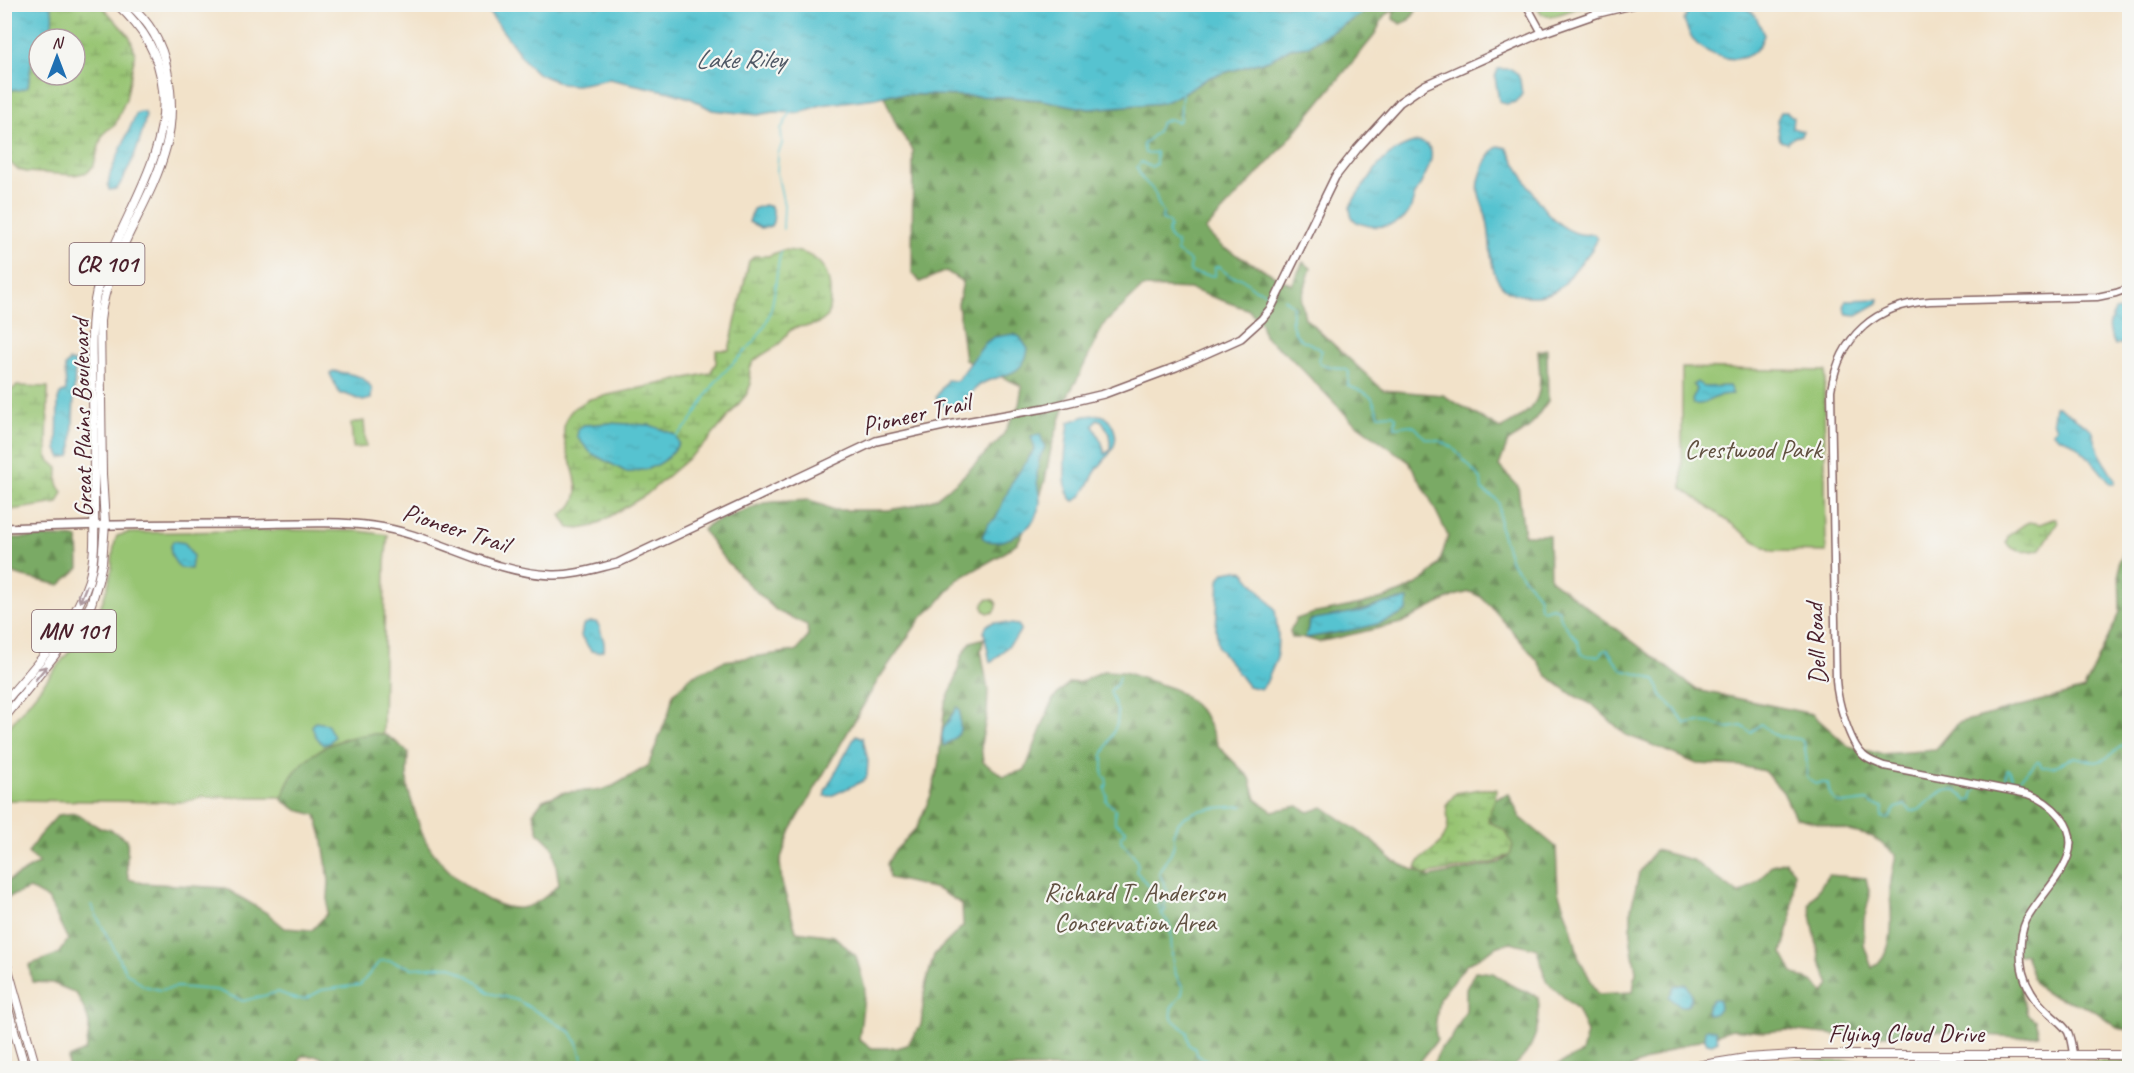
<svg xmlns="http://www.w3.org/2000/svg" width="2134" height="1073" viewBox="0 0 2134 1073" font-family="Caveat,sans-serif">
  <defs>
    <pattern id="forest-firs" width="22" height="20" patternUnits="userSpaceOnUse" patternTransform="scale(1.5)"><rect width="22" height="20" fill="#7aaa65"/><path d="M5 1l3.5 6h-7zM16 11l3.5 6h-7z" fill="#668a53"/></pattern>
    <pattern id="wetland-marsh" width="20" height="14" patternUnits="userSpaceOnUse" patternTransform="scale(1.5)"><rect width="20" height="14" fill="#98c573"/><path d="M1 5h8M5 5V1M11 12h8M15 12V8" fill="none" stroke="#7e9f5f"/></pattern>
    <pattern id="water-ripples" width="26" height="14" patternUnits="userSpaceOnUse" patternTransform="scale(1.5)"><rect width="26" height="14" fill="#57c3d0"/><path d="M2 4q2-2 4 0t4 0M15 11q2-2 4 0t4 0" fill="none" stroke="#4da7b3"/></pattern>
  </defs>
  <rect width="100%" height="100%" fill="#f6f6f2"/>
  <filter id="ink" filterUnits="userSpaceOnUse"><feTurbulence type="fractalNoise" baseFrequency=".0167" numOctaves="2"/><feDisplacementMap in="SourceGraphic" scale="12" xChannelSelector="R" yChannelSelector="G"/><feConvolveMatrix kernelMatrix="1 2 1 2 8 2 1 2 1" color-interpolation-filters="sRGB"/></filter>
  <filter id="wash" filterUnits="userSpaceOnUse"><feTurbulence type="fractalNoise" baseFrequency=".008" numOctaves="4" result="noise"/><feDisplacementMap in="SourceGraphic" scale="24" xChannelSelector="R" yChannelSelector="G"/><feGaussianBlur stdDeviation="1.35" result="paint"/><feColorMatrix in="noise" values="0 0 0 0 0 0 0 0 0 0 0 0 0 0 0 0 0 1.4 0 .05"/><feComposite in="paint" operator="in"/></filter>
  <g filter="url(#wash)">
    <rect width="100%" height="100%" fill="#f2e2c9"/>
    <g fill="#98c573" stroke="#71724f" stroke-width="1.5">
      <polygon points="1536,5 1587,5 1551,17 1542,14"/>
      <polygon points="1682,368 1826,371 1824,390 1826,552 1772,551 1755,541 1682,488"/>
      <polygon points="364,421 366,447 353,448 351,423"/>
      <path d="M 290,530 L 359,531 L 388,535 L 385,563 L 383,740 L 358,747 L 344,738 L 317,753 L 303,797 L 202,797 L 183,802 L 5,800 L 5,732 L 95,619 C 102,604 108,589 111,573 C 113,561 112,546 117,536 L 128,533 Z"/>
      <circle cx="990" cy="606" r="7"/>
    </g>
    <g fill="url(#forest-firs)" stroke="#626448" stroke-width="1.5" fill-rule="evenodd">
      <path d="M 1371,5 L 1415,5 L 1416,11 L 1410,20 L 1401,24 L 1393,19 L 1394,10 L 1384,16 L 1374,36 L 1280,150 L 1205,230 L 1222,247 L 1292,285 L 1303,262 L 1311,268 L 1301,300 L 1305,318 L 1383,390 L 1443,395 L 1500,429 C 1543,406 1542,397 1538,351 L 1547,349 L 1548,401 L 1528,429 L 1508,442 L 1499,466 L 1518,486 L 1524,535 L 1549,535 L 1550,579 L 1697,690 L 1812,714 L 1848,746 L 1881,754 L 1935,750 L 1958,723 L 2084,689 L 2120,612 L 2119,561 L 2123,554 L 2123,528 L 2129,528 L 2129,1030 L 2120,1029 L 2092,1009 L 2043,992 L 2034,981 L 2025,954 L 2016,956 L 2018,977 L 2027,1014 L 2035,1020 L 2039,1035 L 2018,1037 L 1982,1035 L 1920,1030 L 1898,1034 L 1857,1037 L 1787,1030 L 1763,1032 L 1732,1029 L 1673,1049 L 1630,1068 L 1556,1068 L 1553,1067 L 1582,1053 L 1587,1033 L 1577,1009 L 1546,981 L 1537,949 L 1511,942 L 1496,947 L 1466,965 L 1439,999 L 1435,1029 L 1437,1040 L 1415,1068 L 338,1068 L 318,1056 L 301,1056 L 297,1068 L 68,1068 L 68,1058 L 85,1051 C 93,1022 89,1019 76,993 L 52,983 L 32,982 L 29,965 L 58,954 L 68,940 L 48,899 L 30,889 L 6,898 L 4,883 L 39,863 L 28,853 L 38,837 L 58,815 L 75,813 L 100,828 L 109,829 L 127,839 C 129,853 124,866 129,879 L 142,883 L 225,888 L 267,913 L 285,928 L 312,930 L 327,914 L 329,881 L 322,836 L 316,815 L 297,810 L 282,800 C 290,764 322,743 357,736 C 365,735 376,732 385,735 C 393,738 401,747 408,752 C 408,763 406,777 408,789 C 411,799 419,827 424,837 C 436,865 488,912 521,908 C 536,906 549,894 559,884 L 553,847 L 539,833 L 533,813 L 543,800 L 565,792 L 601,790 L 613,786 L 648,766 L 669,712 L 673,694 L 692,676 L 724,661 L 796,651 L 808,637 L 807,625 L 777,611 L 744,580 L 721,555 L 703,530 L 709,524 L 764,503 L 773,502 L 810,500 L 834,510 L 888,510 L 912,506 L 936,498 L 958,481 L 1002,437 L 1019,405 L 1022,386 L 965,360 L 958,304 L 963,282 L 946,271 L 920,282 L 912,272 L 913,150 L 898,129 L 884,96 L 892,94 L 1010,97 L 1042,100 L 1089,109 L 1163,103 L 1176,97 L 1210,77 L 1272,59 L 1290,48 L 1309,46 L 1317,40 L 1360,15 ZM 1143,287 L 1190,289 L 1249,310 L 1261,323 L 1264,336 L 1290,357 L 1351,420 L 1409,462 L 1428,495 L 1448,536 C 1445,544 1443,555 1439,563 C 1418,599 1348,606 1311,614 L 1296,619 L 1290,631 L 1292,638 L 1305,638 L 1319,642 L 1401,623 L 1454,596 L 1470,592 L 1481,597 L 1494,610 L 1537,660 L 1547,676 L 1573,695 L 1593,705 L 1626,735 L 1650,744 L 1697,764 L 1741,766 L 1764,771 L 1783,792 L 1795,817 L 1873,837 L 1896,855 C 1894,865 1891,877 1890,888 C 1890,916 1899,949 1872,968 L 1864,945 L 1864,920 L 1870,895 L 1866,878 L 1828,875 L 1809,904 L 1820,961 L 1830,985 L 1824,993 L 1814,983 L 1793,973 L 1782,953 L 1792,915 L 1794,872 L 1785,861 L 1772,865 L 1758,881 L 1739,894 L 1692,860 L 1655,850 L 1639,873 L 1631,909 L 1631,943 L 1636,971 L 1633,992 L 1598,994 L 1579,958 L 1571,927 L 1558,891 L 1556,847 L 1520,817 L 1509,794 L 1492,799 L 1483,824 L 1508,856 L 1499,863 L 1430,877 L 1393,861 L 1374,842 L 1323,807 L 1309,812 L 1298,806 L 1272,811 L 1256,799 L 1250,778 L 1219,747 L 1205,716 L 1190,700 L 1174,689 L 1124,672 L 1103,671 L 1081,682 L 1069,683 L 1053,699 L 1025,770 L 1004,776 L 983,762 L 981,744 L 987,714 L 988,690 L 981,650 L 984,638 L 971,642 L 962,655 L 953,686 L 945,704 L 938,767 L 931,795 L 917,827 L 893,853 L 887,864 L 889,878 L 937,889 L 962,904 L 963,926 L 934,955 L 925,987 L 921,1025 L 907,1045 L 897,1048 L 872,1048 L 859,1040 L 865,988 L 856,956 L 834,936 L 796,931 L 782,883 L 780,861 L 791,830 L 878,680 L 921,618 L 938,603 L 957,580 L 1001,555 L 1018,542 L 1035,510 L 1045,481 L 1051,448 L 1069,393 L 1077,380 L 1104,324 Z"/>
      <polygon points="58,537 78,538 79,568 60,585 23,577 5,571 5,538"/>
      <path d="M 1475,971 L 1493,973 L 1511,985 L 1538,997 C 1542,1025 1534,1051 1512,1068 L 1431,1068 L 1441,1048 L 1451,1039 L 1466,1010 L 1466,989 Z"/>
    </g>
    <g fill="url(#wetland-marsh)" stroke="#71724f" stroke-width="1.5">
      <path d="M 51,5 L 101,5 L 130,37 L 135,54 L 126,99 L 115,125 L 106,131 L 101,139 L 94,165 L 88,172 L 74,175 L 26,172 L 17,169 L 5,158 L 4,87 L 5,89 L 30,77 C 28,65 32,57 39,47 L 39,75 L 75,75 L 75,39 L 45,39 L 50,33 Z"/>
      <path d="M 783,250 C 826,251 835,278 828,316 C 815,329 809,324 794,328 C 787,331 785,338 781,342 C 766,357 743,356 751,384 L 746,395 L 707,442 L 646,495 L 594,526 L 579,529 L 569,528 L 561,515 C 605,488 540,441 574,408 C 578,405 585,402 590,399 L 710,373 L 716,363 L 716,350 L 729,350 L 749,261 L 755,256 L 768,256 Z"/>
      <path d="M 17,386 L 48,387 L 47,456 L 50,461 L 58,468 C 58,478 55,483 63,492 L 58,503 L 5,511 L 5,394 Z"/>
      <path d="M 2053,519 L 2056,519 L 2058,522 L 2041,549 C 2030,553 2014,553 2006,543 L 2008,536 L 2025,524 L 2029,522 L 2040,524 Z"/>
      <path d="M 1481,789 L 1496,789 C 1497,801 1489,808 1488,821 L 1506,831 L 1513,846 L 1510,854 L 1496,862 L 1424,875 L 1416,868 C 1419,859 1424,857 1431,851 C 1449,838 1450,825 1446,805 L 1456,793 Z"/>
      <polygon points="1794,1061 2127,1062 2129,1062 2130,1068 1757,1068"/>
    </g>
    <g fill="url(#water-ripples)" stroke="#50717e" stroke-width="1.5" fill-rule="evenodd">
      <path d="M 5,4 L 51,5 C 54,17 53,28 45,39 L 39,39 L 39,47 L 32,58 L 28,87 L 20,90 L 5,89 Z"/>
      <polygon points="482,5 1371,5 1360,15 1317,40 1309,46 1290,48 1272,59 1210,77 1176,97 1163,103 1089,109 1042,100 1010,97 892,94 876,98 821,105 799,113 773,112 758,115 712,110 690,98 670,92 609,79 577,85 562,84 537,73 527,64 486,8"/>
      <path d="M 1694,5 C 1711,4 1741,0 1753,13 C 1758,19 1761,28 1764,35 C 1754,67 1721,63 1698,45 C 1692,40 1687,29 1684,21 L 1689,7 Z"/>
      <polygon points="1498,69 1511,69 1518,74 1520,80 1522,94 1516,102 1506,104 1499,101 1495,77"/>
      <path d="M 140,112 L 144,112 L 146,115 C 141,143 132,165 117,189 L 109,190 L 108,185 L 110,174 L 136,114 Z"/>
      <polygon points="1781,112 1787,112 1793,117 1792,128 1803,131 1801,135 1794,137 1787,143 1780,141 1777,120"/>
      <path d="M 1417,142 C 1446,144 1423,179 1417,191 C 1413,198 1412,206 1409,212 C 1401,227 1376,229 1362,224 C 1353,222 1350,216 1350,207 C 1355,196 1362,188 1369,179 C 1381,159 1394,148 1417,142 Z"/>
      <path d="M 1499,146 L 1507,148 C 1524,176 1544,226 1580,234 C 1584,235 1589,234 1594,234 L 1597,238 C 1597,247 1578,265 1571,275 C 1562,289 1550,296 1533,296 C 1486,297 1493,258 1488,226 C 1483,196 1471,195 1485,164 C 1489,156 1492,150 1499,146 Z"/>
      <path d="M 764,205 L 771,207 C 774,213 775,220 771,226 L 761,228 L 749,222 L 753,209 Z"/>
      <polygon points="1879,299 1878,303 1857,315 1847,314 1844,308 1846,300"/>
      <path d="M 2118,310 L 2129,319 L 2129,343 L 2115,345 C 2108,330 2107,325 2115,311 Z"/>
      <path d="M 1014,334 L 1020,337 L 1028,349 C 1023,383 991,371 974,390 C 969,395 965,402 960,408 L 942,406 L 936,397 L 947,380 L 957,381 L 986,342 L 994,337 Z"/>
      <polygon points="69,361 75,362 75,366 72,449 70,456 61,458 57,449 58,400 60,394 66,391 65,366"/>
      <path d="M 333,371 C 348,374 364,373 372,389 L 371,399 L 363,401 L 345,394 L 340,394 L 330,374 Z"/>
      <polygon points="1697,382 1704,387 1729,386 1733,394 1721,395 1701,404 1693,404 1692,400 1696,389 1693,385"/>
      <path d="M 2055,406 L 2058,406 L 2092,430 L 2099,452 L 2115,480 L 2114,484 L 2110,483 C 2100,471 2075,437 2059,438 L 2052,432 L 2056,428 L 2053,421 Z"/>
      <path d="M 1096,415 C 1103,415 1107,416 1111,423 C 1124,444 1107,455 1096,471 C 1090,480 1084,498 1074,501 C 1058,491 1067,439 1069,422 L 1085,416 ZM 1097,419 L 1102,421 L 1110,434 L 1110,450 L 1105,454 L 1102,443 L 1093,425 Z"/>
      <path d="M 609,423 L 650,425 L 674,434 L 679,443 C 669,459 659,467 641,470 C 635,471 633,473 626,472 L 591,453 L 577,437 L 578,430 L 583,425 Z"/>
      <path d="M 1040,434 L 1045,448 C 1037,458 1036,476 1038,488 C 1039,495 1042,500 1039,507 C 1038,510 1036,516 1034,520 C 1026,533 996,550 982,537 L 988,524 L 996,518 L 1012,482 L 1035,449 L 1031,436 Z"/>
      <path d="M 173,541 L 185,543 L 193,556 L 191,569 L 180,568 C 173,560 167,551 173,541 Z"/>
      <path d="M 1237,570 L 1244,572 L 1275,609 L 1278,635 L 1277,658 L 1266,683 L 1261,689 L 1248,686 L 1218,647 L 1216,629 L 1219,581 C 1222,571 1227,571 1237,570 Z"/>
      <path d="M 1408,599 L 1407,611 C 1378,629 1338,632 1305,638 L 1310,621 L 1314,619 L 1362,611 L 1385,603 Z"/>
      <path d="M 590,622 L 596,622 L 600,627 C 600,635 606,640 604,650 L 598,652 L 591,651 L 581,636 L 583,625 Z"/>
      <polygon points="994,622 1018,625 1021,629 1015,639 992,662 990,662 984,632 987,625"/>
      <path d="M 957,707 L 960,710 C 958,734 967,729 944,746 C 937,730 950,720 957,707 Z"/>
      <polygon points="315,722 327,724 334,737 329,743 323,745 315,735 312,726"/>
      <polygon points="856,735 863,738 868,761 867,776 863,781 831,796 825,796 825,791"/>
      <path d="M 1686,984 C 1692,992 1693,998 1687,1006 L 1681,1006 L 1669,997 L 1675,986 Z"/>
      <polygon points="1713,999 1719,999 1720,1008 1716,1013 1709,1015 1706,1012 1708,1005"/>
      <polygon points="1707,1029 1715,1030 1718,1041 1712,1044 1707,1043 1704,1037 1705,1030"/>
    </g>
    <g fill="none" stroke-linecap="round" stroke-linejoin="round">
      <g stroke="#57c3d0" stroke-width="1.5">
        <path d="M 1182,91 L 1180,120 L 1177,122 L 1169,119 L 1161,123 L 1156,133 L 1143,144 L 1145,153 L 1149,154 L 1156,152 L 1156,164 L 1151,167 L 1141,162 L 1137,167 C 1141,183 1149,182 1155,193 C 1158,200 1157,206 1163,212 L 1162,219 L 1168,222 L 1170,226 C 1166,235 1168,237 1177,243 L 1177,252 L 1190,261 L 1190,271 L 1193,273 L 1215,276 L 1215,267 L 1219,267 L 1230,276 L 1241,278 L 1253,288 L 1269,294"/>
        <polyline points="783,229 784,205 777,173 778,154 782,144 781,129 791,112"/>
        <path d="M 1284,299 L 1293,306 C 1290,319 1291,334 1304,341 C 1311,344 1317,346 1322,351 L 1318,359 L 1320,364 L 1347,370 L 1349,372 L 1348,386 L 1364,392 L 1372,398 L 1379,415 L 1393,414 L 1396,417 L 1395,427 L 1410,425 L 1415,427 L 1425,438 L 1440,441 L 1452,447 L 1481,479 L 1482,490 L 1496,499 L 1499,504 L 1500,528 L 1511,562 L 1539,597 L 1540,608 L 1543,610 L 1552,607 L 1559,611 C 1561,625 1570,629 1577,640 C 1579,645 1579,650 1583,654 C 1587,657 1593,656 1598,656 L 1605,650 L 1608,650 L 1618,665 L 1623,670 L 1648,677 L 1656,681 L 1661,695 L 1675,709 L 1685,724 L 1699,722 L 1711,723 L 1727,728 L 1742,726 L 1751,733 L 1761,724 L 1773,734 L 1780,737 L 1800,739 L 1804,743 C 1806,755 1808,765 1807,777 L 1815,784 L 1822,782 L 1828,784 C 1831,811 1847,803 1867,801 L 1873,805 L 1883,807 L 1882,817 L 1887,819 L 1892,814 L 1896,808 L 1905,805 L 1911,811 L 1919,810 C 1930,800 1940,788 1957,790 L 1967,801 L 1972,799 L 1974,791 L 1977,789"/>
        <path d="M 675,437 C 696,422 702,398 718,379 C 734,360 755,346 766,323 C 776,302 775,274 781,251"/>
        <path d="M 1119,677 L 1117,684 L 1110,691 L 1118,713 L 1117,724 L 1103,755 L 1103,776 L 1106,778 L 1107,785 L 1105,788 L 1107,796 L 1106,801 L 1115,809 L 1115,823 L 1126,830 L 1125,834 L 1121,835 L 1121,841 L 1135,857 L 1138,866 L 1136,871 C 1141,878 1149,885 1154,892 C 1157,899 1160,914 1164,917 C 1168,921 1171,925 1171,933 C 1172,950 1170,971 1183,987 L 1182,994 L 1171,1008 L 1172,1019 L 1187,1032 L 1189,1045 L 1196,1049 L 1197,1055 L 1210,1062 L 1216,1061 L 1222,1065 L 1228,1064 L 1231,1068"/>
        <polyline points="2003,783 2006,780 2007,770 2009,769 2014,780 2018,780 2037,762 2039,762 2042,767 2053,767 2075,757 2096,762 2105,759 2130,739"/>
        <polyline points="91,905 126,972 144,986 160,990 177,987 216,990 243,1001 278,992 296,999 305,999 322,990 360,985 380,961 391,961 412,968 451,966 477,981 489,993 517,1000 571,1032 578,1045 585,1068"/>
        <path d="M 1163,913 L 1166,909 L 1163,906 C 1174,894 1163,884 1159,873 C 1165,858 1178,851 1173,834 C 1181,805 1219,808 1243,806"/>
      </g>
    </g>
  </g>
  <g filter="url(#ink)">
    <g fill="none" stroke-linecap="round" stroke-linejoin="round">
      <g stroke="#856362" stroke-width="9">
        <g id="tertiary">
          <polyline points="1526,4 1542,33"/>
          <path d="M 2073,1054 C 2072,1047 2071,1039 2068,1032 C 2063,1024 2055,1019 2049,1013 C 2033,999 2023,982 2021,962 C 2020,948 2020,933 2026,921 C 2042,889 2091,855 2061,817 C 2052,806 2041,798 2028,794 L 1884,766 C 1877,763 1869,761 1863,755 C 1849,742 1837,699 1836,680 L 1831,390 C 1840,336 1875,305 1930,301 L 2097,297 L 2116,293 L 2130,288"/>
        </g>
      </g>
      <g stroke="#856362" stroke-width="10">
        <path id="secondary" d="M 4,528 C 83,525 162,524 241,524 C 284,524 330,520 373,526 C 434,534 489,573 552,575 C 574,576 597,568 618,563 L 876,441 L 948,425 L 1045,408 L 1104,394 L 1176,367 L 1241,338 L 1262,319 L 1271,308 L 1335,177 L 1357,149 L 1400,102 L 1425,85 L 1539,34 L 1599,13 L 1636,4"/>
      </g>
      <g stroke="#856362" stroke-width="10">
        <g id="primary">
          <path d="M 4,703 C 35,665 74,627 89,580 C 96,555 94,529 94,503 C 94,469 94,434 93,399 C 92,364 89,325 97,290 C 99,282 104,273 107,265 C 128,208 169,153 163,90 C 159,53 144,29 117,4"/>
          <path d="M 4,718 L 82,621 L 91,604 L 98,581 L 102,563 L 105,523 L 102,474 L 100,321 C 107,255 150,208 166,147 C 173,121 172,95 167,70 C 162,43 150,22 129,4"/>
          <polyline points="4,955 36,1068"/>
          <polyline points="4,995 25,1068"/>
          <polyline points="1684,1068 1746,1058 1794,1055 2130,1055"/>
        </g>
      </g>
      <use href="#tertiary" stroke="#fff" stroke-width="6"/>
      <use href="#secondary" stroke="#fff" stroke-width="7"/>
      <use href="#primary" stroke="#fff" stroke-width="8"/>
    </g>
    <defs><path id="oneway-shaft" d="M-6 0H5M1.5-3L5.5 0L1.5 3" fill="none" stroke-width="1.6" stroke-linecap="round" stroke-linejoin="round" transform="scale(1.5)"/></defs>
    <g stroke="#ae9aa0">
      <use href="#oneway-shaft" transform="translate(83 594) rotate(112)"/>
      <use href="#oneway-shaft" transform="translate(41 673) rotate(-51)"/>
    </g>
  </g>
  <g text-anchor="middle" dominant-baseline="central" stroke-width="4.5" stroke-linejoin="round" paint-order="stroke">
    <g fill="#f6f6f2" stroke="#7e6067" stroke-width="1.5">
      <rect x="69.5" y="243" width="75" height="42" rx="4.5"/>
      <rect x="32" y="610" width="84" height="42" rx="4.5"/>
    </g>
    <g font-size="24" font-weight="bold" fill="#4a1f2b">
      <text x="107" y="264">CR 101</text>
      <text x="74" y="631">MN 101</text>
    </g>
    <g font-size="26" fill="#4a1f2b" stroke="#f6f6f2">
      <text transform="translate(916 414) rotate(-13)">Pioneer Trail</text>
      <text transform="translate(82 418) rotate(-91)">Great Plains Boulevard</text>
      <text transform="translate(456 528) rotate(18)">Pioneer Trail</text>
      <text transform="translate(1816 644) rotate(-93)">Dell Road</text>
      <text x="1906" y="1033">Flying Cloud Drive</text>
    </g>
    <g font-size="26" fill="#615141" stroke="#f6f6f2">
      <text x="1753" y="449">Crestwood Park</text>
      <text x="1135" y="892">Richard T. Anderson<tspan x="1135" dy="30">Conservation Area</tspan></text>
    </g>
    <g font-size="27" font-style="italic" fill="#4f5865" stroke="#f6f6f2">
      <text x="740" y="59">Lake Riley</text>
    </g>
  </g>
  <rect width="2134" height="1073" fill="none" stroke="#f6f6f2" stroke-width="24"/>
  <g transform="translate(57 57)"><circle r="28" fill="#f6f6f2" stroke="#b1a0a2" stroke-width="1.5"/>
  <path d="M0-4.5L10 22L0 15L-10 22Z" fill="#1f6fb2"/>
  <text y="-9" font-size="16" font-weight="bold" text-anchor="middle" fill="#4a1f2b">N</text>
  </g>
</svg>
